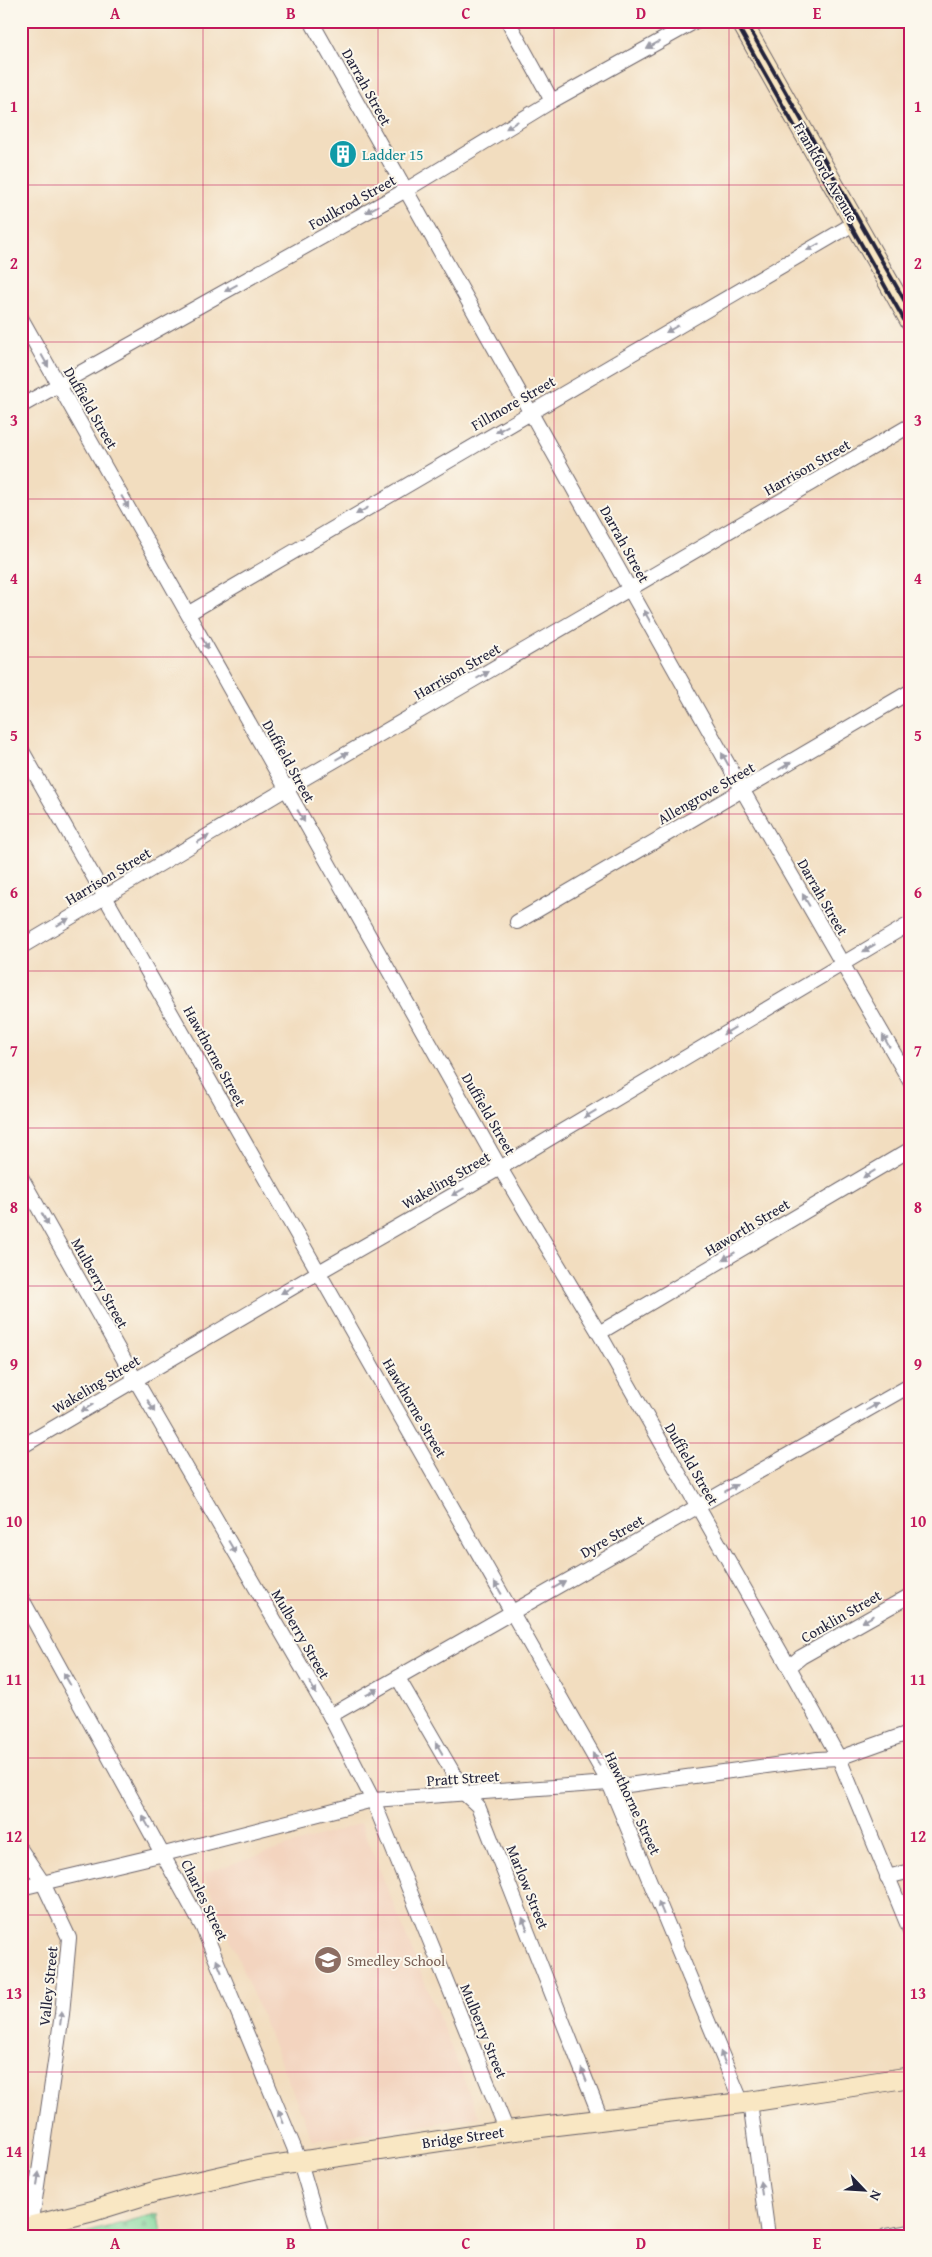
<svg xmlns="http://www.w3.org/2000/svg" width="932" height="2257" viewBox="0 0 932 2257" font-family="'Gentium Book Plus',serif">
  <defs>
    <pattern id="cemetery-stones" width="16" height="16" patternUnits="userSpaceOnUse" patternTransform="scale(1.25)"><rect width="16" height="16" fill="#7fd69a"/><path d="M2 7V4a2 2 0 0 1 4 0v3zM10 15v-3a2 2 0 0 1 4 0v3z" fill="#6db786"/></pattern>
  </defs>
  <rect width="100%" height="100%" fill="#fbf7ec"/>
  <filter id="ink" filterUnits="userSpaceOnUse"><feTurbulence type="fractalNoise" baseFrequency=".02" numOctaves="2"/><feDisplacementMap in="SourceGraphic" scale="10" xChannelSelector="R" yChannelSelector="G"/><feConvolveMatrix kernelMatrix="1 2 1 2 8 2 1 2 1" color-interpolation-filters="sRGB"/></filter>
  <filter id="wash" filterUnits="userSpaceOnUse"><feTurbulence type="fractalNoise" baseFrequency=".0096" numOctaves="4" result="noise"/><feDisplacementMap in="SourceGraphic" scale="20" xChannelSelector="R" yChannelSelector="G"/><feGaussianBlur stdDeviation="1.12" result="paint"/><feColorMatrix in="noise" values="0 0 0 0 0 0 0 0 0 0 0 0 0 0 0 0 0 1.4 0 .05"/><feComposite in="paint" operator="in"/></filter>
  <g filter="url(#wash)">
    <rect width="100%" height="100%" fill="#f2ddbf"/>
    <polygon fill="#f3d4bf" points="361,1823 479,2117 313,2141 203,1873"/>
    <polygon fill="url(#cemetery-stones)" stroke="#507c6a" points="159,2213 162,2236 74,2236"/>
  </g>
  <g filter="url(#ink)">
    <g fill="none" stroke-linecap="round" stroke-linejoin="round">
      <g stroke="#6b6369" stroke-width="16">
        <g id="street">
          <polyline points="311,21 743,791 911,1083"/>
          <polyline points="508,21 552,101"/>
          <polyline points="21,318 500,1168 599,1333 789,1667 839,1758 911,1933"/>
          <polyline points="21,406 406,190 552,101 696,21"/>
          <polyline points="189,613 855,223"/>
          <polyline points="21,749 609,1783 742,2103"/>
          <polyline points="517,922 911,691"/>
          <polyline points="21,947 286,789 911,425"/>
          <polyline points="21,1177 135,1379 330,1716 373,1800 507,2131"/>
          <polyline points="599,1333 911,1149"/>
          <polyline points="21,1447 319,1272 500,1168 911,923"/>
          <polyline points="21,1597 203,1928 300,2162 322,2236"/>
          <polyline points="789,1667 801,1657 911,1595"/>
          <polyline points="398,1678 466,1795 478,1806 602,2121"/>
          <polyline points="330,1716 911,1385"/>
          <polyline points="21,1850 43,1883 69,1938 62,2014 31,2227"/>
          <polyline points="887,1877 911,1871"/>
          <polyline points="21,1888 164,1854 373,1800 609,1783 628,1785 818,1759 839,1758 911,1732"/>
          <polyline points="750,2102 768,2236"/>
          <polyline points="886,2236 911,2232"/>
        </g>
      </g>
      <g stroke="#6b6369" stroke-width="22">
        <g id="secondary">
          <polyline points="741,21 911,322"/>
          <polyline points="21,2229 93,2211 157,2191 258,2168 507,2131 742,2103 911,2077"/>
        </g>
      </g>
      <use href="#street" stroke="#fff" stroke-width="14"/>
      <use href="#secondary" stroke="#f9e7c3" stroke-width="20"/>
      <g stroke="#22223b" stroke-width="4">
        <polyline points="735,21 911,332"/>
        <polyline points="745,21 911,312"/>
      </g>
    </g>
    <defs><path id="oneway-solid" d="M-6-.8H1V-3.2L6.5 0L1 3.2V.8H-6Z" transform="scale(1.25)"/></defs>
    <g fill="#9c9ca7">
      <use href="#oneway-solid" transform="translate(653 45) rotate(151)"/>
      <use href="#oneway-solid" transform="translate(512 125) rotate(148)"/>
      <use href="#oneway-solid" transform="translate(372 209) rotate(151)"/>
      <use href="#oneway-solid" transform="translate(813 247) rotate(150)"/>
      <use href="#oneway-solid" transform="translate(231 288) rotate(151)"/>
      <use href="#oneway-solid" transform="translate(672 329) rotate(150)"/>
      <use href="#oneway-solid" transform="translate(45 361) rotate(61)"/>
      <use href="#oneway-solid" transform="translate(502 429) rotate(150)"/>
      <use href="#oneway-solid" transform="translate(125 502) rotate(60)"/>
      <use href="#oneway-solid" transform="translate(362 511) rotate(150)"/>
      <use href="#oneway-solid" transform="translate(647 616) rotate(-119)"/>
      <use href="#oneway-solid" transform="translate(205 643) rotate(61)"/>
      <use href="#oneway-solid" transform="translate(483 675) rotate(-30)"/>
      <use href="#oneway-solid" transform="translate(342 756) rotate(-30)"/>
      <use href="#oneway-solid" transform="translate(725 759) rotate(-119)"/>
      <use href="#oneway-solid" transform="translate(785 766) rotate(-31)"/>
      <use href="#oneway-solid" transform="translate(301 816) rotate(60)"/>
      <use href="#oneway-solid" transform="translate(203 839) rotate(-31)"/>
      <use href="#oneway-solid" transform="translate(806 900) rotate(-120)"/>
      <use href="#oneway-solid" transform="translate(63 922) rotate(-31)"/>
      <use href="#oneway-solid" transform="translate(869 948) rotate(149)"/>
      <use href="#oneway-solid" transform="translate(729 1031) rotate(149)"/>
      <use href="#oneway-solid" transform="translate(886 1041) rotate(-120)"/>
      <use href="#oneway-solid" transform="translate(590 1114) rotate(149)"/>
      <use href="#oneway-solid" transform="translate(869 1174) rotate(149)"/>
      <use href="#oneway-solid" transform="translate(458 1192) rotate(150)"/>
      <use href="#oneway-solid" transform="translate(45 1219) rotate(61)"/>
      <use href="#oneway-solid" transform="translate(729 1256) rotate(149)"/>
      <use href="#oneway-solid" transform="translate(287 1290) rotate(150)"/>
      <use href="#oneway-solid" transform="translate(151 1406) rotate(60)"/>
      <use href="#oneway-solid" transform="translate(872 1407) rotate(-30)"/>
      <use href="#oneway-solid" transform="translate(87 1408) rotate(149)"/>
      <use href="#oneway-solid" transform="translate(731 1488) rotate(-30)"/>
      <use href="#oneway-solid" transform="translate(232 1547) rotate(60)"/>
      <use href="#oneway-solid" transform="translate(559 1585) rotate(-30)"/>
      <use href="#oneway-solid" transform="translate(498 1588) rotate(-120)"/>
      <use href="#oneway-solid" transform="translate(868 1619) rotate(150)"/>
      <use href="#oneway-solid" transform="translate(67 1679) rotate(-119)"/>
      <use href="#oneway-solid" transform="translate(313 1688) rotate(60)"/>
      <use href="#oneway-solid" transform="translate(372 1692) rotate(-29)"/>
      <use href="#oneway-solid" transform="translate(439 1748) rotate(-120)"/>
      <use href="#oneway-solid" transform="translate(596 1759) rotate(-120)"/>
      <use href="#oneway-solid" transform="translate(146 1822) rotate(-119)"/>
      <use href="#oneway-solid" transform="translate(661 1908) rotate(-112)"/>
      <use href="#oneway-solid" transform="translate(525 1924) rotate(-112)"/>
      <use href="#oneway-solid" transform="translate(219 1966) rotate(-112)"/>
      <use href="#oneway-solid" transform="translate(61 2018) rotate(-83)"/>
      <use href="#oneway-solid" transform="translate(723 2058) rotate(-112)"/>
      <use href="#oneway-solid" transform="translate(584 2075) rotate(-112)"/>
      <use href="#oneway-solid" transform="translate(281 2117) rotate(-112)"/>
      <use href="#oneway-solid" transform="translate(38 2179) rotate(-82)"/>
      <use href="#oneway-solid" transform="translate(761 2188) rotate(-98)"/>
    </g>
  </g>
  <path fill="none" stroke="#c2185b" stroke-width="1" stroke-opacity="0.55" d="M 203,21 L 203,2236M 378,21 L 378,2236M 554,21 L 554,2236M 729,21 L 729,2236M 21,185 L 911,185M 21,342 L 911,342M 21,499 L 911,499M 21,657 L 911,657M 21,814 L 911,814M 21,971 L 911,971M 21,1128 L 911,1128M 21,1286 L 911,1286M 21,1443 L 911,1443M 21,1600 L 911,1600M 21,1758 L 911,1758M 21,1915 L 911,1915M 21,2072 L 911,2072"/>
  <defs>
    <g id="building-disc" transform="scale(1.4375)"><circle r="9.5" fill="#0f9aa8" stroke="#fbf7ec"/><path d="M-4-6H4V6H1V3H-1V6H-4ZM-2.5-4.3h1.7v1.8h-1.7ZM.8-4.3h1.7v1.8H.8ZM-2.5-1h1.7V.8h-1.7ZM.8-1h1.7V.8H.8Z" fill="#fff"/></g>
    <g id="school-disc" transform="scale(1.4375)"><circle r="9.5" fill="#8d6e63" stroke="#fbf7ec"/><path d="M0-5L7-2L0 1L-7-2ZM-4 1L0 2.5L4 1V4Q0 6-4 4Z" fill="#fff"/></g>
  </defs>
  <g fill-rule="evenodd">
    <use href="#building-disc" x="343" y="154"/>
    <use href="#school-disc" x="328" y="1960"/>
  </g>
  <g text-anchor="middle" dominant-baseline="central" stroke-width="4" stroke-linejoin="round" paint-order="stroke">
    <g font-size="15" fill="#22223b" stroke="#fbf7ec">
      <text transform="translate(367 87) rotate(61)">Darrah Street</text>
      <text transform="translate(826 172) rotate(60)">Frankford Avenue</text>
      <text transform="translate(352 202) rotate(-29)">Foulkrod Street</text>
      <text transform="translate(513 403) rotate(-30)">Fillmore Street</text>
      <text transform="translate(91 408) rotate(60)">Duffield Street</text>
      <text transform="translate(807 467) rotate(-30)">Harrison Street</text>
      <text transform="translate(625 544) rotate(61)">Darrah Street</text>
      <text transform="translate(457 671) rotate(-30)">Harrison Street</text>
      <text transform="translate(289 761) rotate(61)">Duffield Street</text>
      <text transform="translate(706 793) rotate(-30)">Allengrove Street</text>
      <text transform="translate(108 876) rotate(-31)">Harrison Street</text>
      <text transform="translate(823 897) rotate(60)">Darrah Street</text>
      <text transform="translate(215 1056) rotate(61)">Hawthorne Street</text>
      <text transform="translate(489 1114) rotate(60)">Duffield Street</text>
      <text transform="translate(446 1180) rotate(-30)">Wakeling Street</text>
      <text transform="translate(747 1227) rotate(-31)">Haworth Street</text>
      <text transform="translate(100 1283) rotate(61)">Mulberry Street</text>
      <text transform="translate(96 1384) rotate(-31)">Wakeling Street</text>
      <text transform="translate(415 1408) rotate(60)">Hawthorne Street</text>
      <text transform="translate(692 1464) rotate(60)">Duffield Street</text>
      <text transform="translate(612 1536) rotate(-30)">Dyre Street</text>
      <text transform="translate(841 1616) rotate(-30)">Conklin Street</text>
      <text transform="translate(301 1634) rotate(60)">Mulberry Street</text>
      <text transform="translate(463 1778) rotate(-4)">Pratt Street</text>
      <text transform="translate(633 1803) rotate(65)">Hawthorne Street</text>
      <text transform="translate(528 1887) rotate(68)">Marlow Street</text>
      <text transform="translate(205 1900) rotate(64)">Charles Street</text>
      <text transform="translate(48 1986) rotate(-84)">Valley Street</text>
      <text transform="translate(484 2031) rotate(68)">Mulberry Street</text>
      <text transform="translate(463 2137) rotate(-8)">Bridge Street</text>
    </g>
    <g font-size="15" fill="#0d838f" stroke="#fbf7ec" text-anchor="start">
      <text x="362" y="154">Ladder 15</text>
    </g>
    <g font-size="15" fill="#785e54" stroke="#fbf7ec" text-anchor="start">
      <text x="347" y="1960">Smedley School</text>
    </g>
  </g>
  <rect width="932" height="2257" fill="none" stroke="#fbf7ec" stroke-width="55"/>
  <g transform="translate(864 2190) rotate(115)" stroke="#fbf7ec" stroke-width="4" paint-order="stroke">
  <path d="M0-4L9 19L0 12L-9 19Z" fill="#22223b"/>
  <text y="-8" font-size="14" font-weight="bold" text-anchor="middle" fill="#22223b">N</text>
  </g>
  <rect x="28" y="28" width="876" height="2202" fill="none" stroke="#c2185b" stroke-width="2"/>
  <g font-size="16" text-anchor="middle" font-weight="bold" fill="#c2185b">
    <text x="115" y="19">A</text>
    <text x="291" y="19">B</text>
    <text x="466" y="19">C</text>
    <text x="641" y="19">D</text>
    <text x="817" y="19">E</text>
    <text x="14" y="112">1</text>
    <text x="918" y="112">1</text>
    <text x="14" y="269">2</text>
    <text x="918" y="269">2</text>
    <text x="14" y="426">3</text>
    <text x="918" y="426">3</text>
    <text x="14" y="584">4</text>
    <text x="918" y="584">4</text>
    <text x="14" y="741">5</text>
    <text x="918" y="741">5</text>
    <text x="14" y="898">6</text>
    <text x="918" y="898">6</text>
    <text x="14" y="1056">7</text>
    <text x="918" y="1056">7</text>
    <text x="14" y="1213">8</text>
    <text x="918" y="1213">8</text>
    <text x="14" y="1370">9</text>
    <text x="918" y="1370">9</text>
    <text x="14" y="1527">10</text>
    <text x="918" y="1527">10</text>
    <text x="14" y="1685">11</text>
    <text x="918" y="1685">11</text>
    <text x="14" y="1842">12</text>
    <text x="918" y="1842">12</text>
    <text x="14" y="1999">13</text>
    <text x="918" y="1999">13</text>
    <text x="14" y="2157">14</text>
    <text x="918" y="2157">14</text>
    <text x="115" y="2249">A</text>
    <text x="291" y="2249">B</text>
    <text x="466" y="2249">C</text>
    <text x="641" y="2249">D</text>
    <text x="817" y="2249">E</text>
  </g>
</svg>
